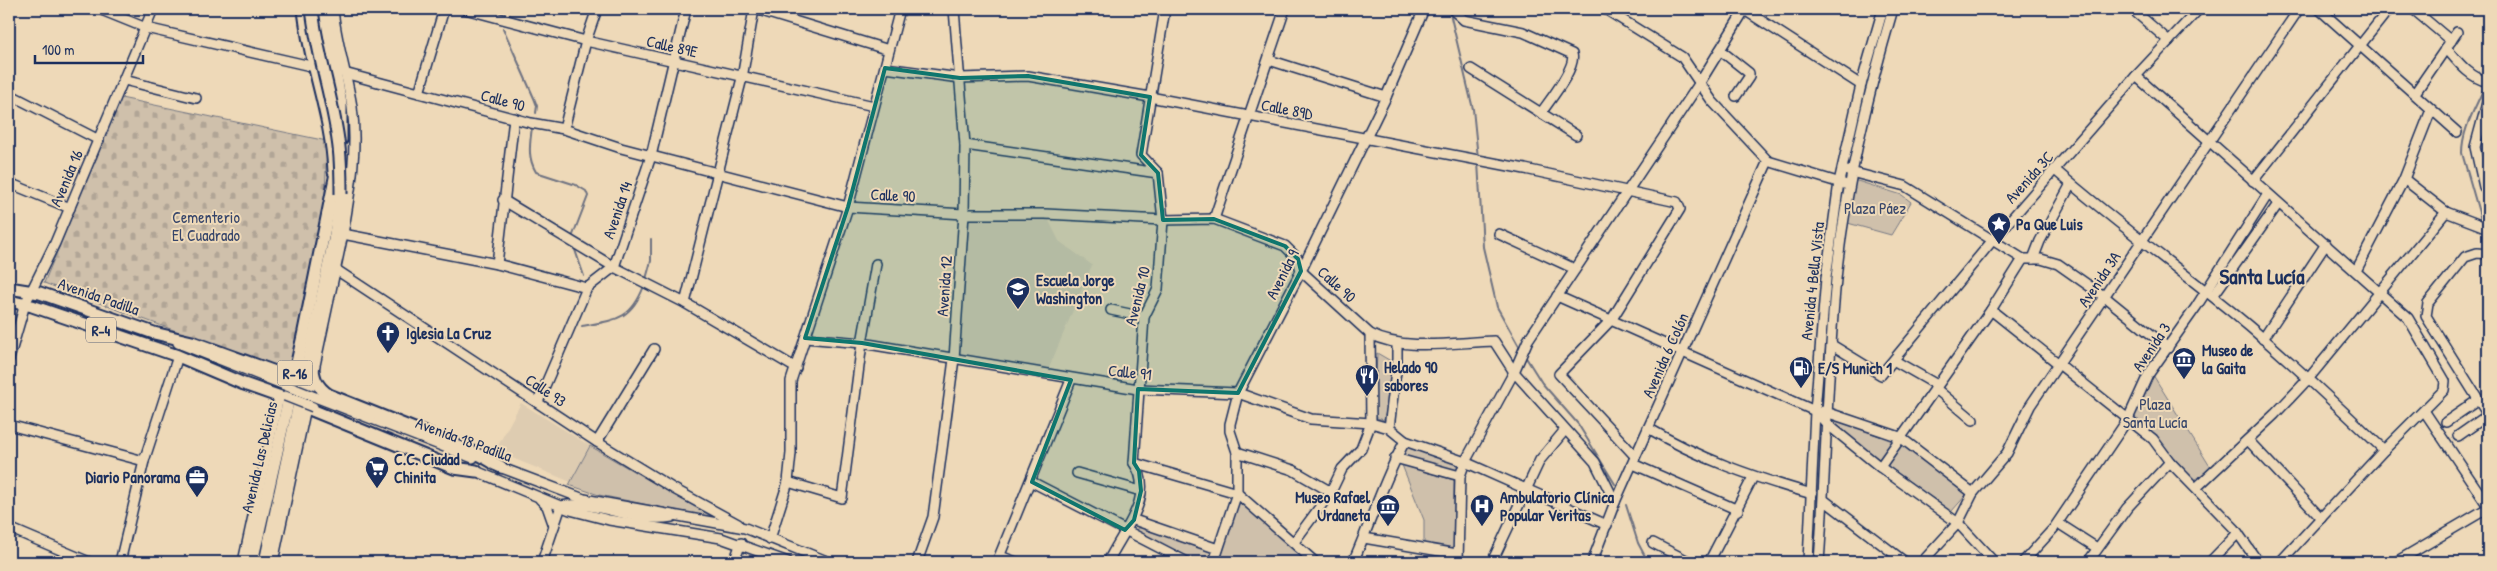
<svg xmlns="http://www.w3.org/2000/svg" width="2497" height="571" viewBox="0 0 2497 571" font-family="'Patrick Hand',sans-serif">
  <defs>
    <pattern id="cemetery-stones" width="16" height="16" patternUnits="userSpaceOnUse" patternTransform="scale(1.25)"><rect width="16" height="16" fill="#cfc0ab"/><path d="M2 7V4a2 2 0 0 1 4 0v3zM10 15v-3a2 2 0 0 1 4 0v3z" fill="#b1a596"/></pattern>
  </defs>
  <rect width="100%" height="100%" fill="#eed9b8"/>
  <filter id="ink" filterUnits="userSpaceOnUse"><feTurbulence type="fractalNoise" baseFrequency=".02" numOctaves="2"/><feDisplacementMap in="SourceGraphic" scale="10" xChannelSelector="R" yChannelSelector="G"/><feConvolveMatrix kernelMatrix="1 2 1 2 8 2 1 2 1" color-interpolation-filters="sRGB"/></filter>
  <g filter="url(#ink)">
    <g fill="#deccb1">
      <polygon points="1048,219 1059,241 1092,265 1049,368 960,355 967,220"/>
      <polygon points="521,403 590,446 571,482 495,451"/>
    </g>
    <g fill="#cfc0ab" stroke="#757884">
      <polygon points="1854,180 1902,195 1911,202 1891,235 1844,222 1848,222"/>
      <polygon points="1377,353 1396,364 1384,420 1374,417"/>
      <polygon points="2153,375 2211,468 2194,480 2157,439 2130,420"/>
      <polygon points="1833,418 1892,441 1879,459 1830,422"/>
      <polygon points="1902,444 1967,494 1951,512 1887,465"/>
      <polygon points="590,446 714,518 599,495 569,485"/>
      <polygon points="1408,446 1460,463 1456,471 1402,456"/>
      <polygon points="1402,465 1454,480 1454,551 1424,544 1424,520"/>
      <polygon points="1233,494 1309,562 1217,562"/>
      <polygon points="1140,525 1212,550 1208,562 1195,562 1135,531"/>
    </g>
    <polygon fill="url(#cemetery-stones)" stroke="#757884" points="121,98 327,141 325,197 289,372 44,283"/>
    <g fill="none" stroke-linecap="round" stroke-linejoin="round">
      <g stroke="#6e7281" stroke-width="2">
        <polyline points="1450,13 1473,109 1478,158"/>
        <polyline points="503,28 534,98 537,106 536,113"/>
        <path d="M 532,127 C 530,144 527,157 536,172 L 576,185 L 586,191 L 588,196 L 573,235"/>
        <polyline points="1478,162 1483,247 1497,307 1521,350"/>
        <path d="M 2482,223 L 2462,153 C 2462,129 2475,109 2484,88"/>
        <polyline points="574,247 584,276"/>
        <polyline points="646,279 651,261 651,239"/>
        <path d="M 582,326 C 616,320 631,320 644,286"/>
        <polyline points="1525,356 1542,383 1578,424 1615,484"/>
        <polyline points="1626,505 1638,543 1648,562"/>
      </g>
      <g stroke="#1b2f5e" stroke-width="12">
        <g id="minor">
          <polyline points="99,9 146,28 315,67"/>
          <polyline points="465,9 586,41 874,106"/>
          <polyline points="755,9 889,50"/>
          <path d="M 1452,9 L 1464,20 L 1523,32 L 1572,54 C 1577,67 1549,101 1541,113"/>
          <polyline points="1605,9 1682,57 1712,101 1768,161 1844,184"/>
          <polyline points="1743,9 1861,85"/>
          <polyline points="2132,9 2169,41"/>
          <polyline points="2319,9 2457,132"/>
          <polyline points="2413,9 2451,41"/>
          <path d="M 2446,48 C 2459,63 2469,77 2488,82"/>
          <polyline points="1720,50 1749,73 1749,77 1736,96"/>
          <polyline points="1269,60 1386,97"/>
          <polyline points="885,68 960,78 1028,76 1150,97 1525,169 1677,202 1680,209 1612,319 1559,374 1635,456"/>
          <polyline points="1471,69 1576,135"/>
          <path d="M 344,73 L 531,123 L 564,129 L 621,148 L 848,207 L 964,214 L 1045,214 L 1163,220 L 1214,219 L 1285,246 L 1298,259 L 1301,271 L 1370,334 C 1404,352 1457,342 1494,341 L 1514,372 L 1595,462 L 1615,502"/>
          <polyline points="2136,76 2408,318 2445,381 2444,390 2384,450 2280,562"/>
          <polyline points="124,80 196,98"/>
          <polyline points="419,93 444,9"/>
          <polyline points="2415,93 2457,32"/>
          <polyline points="9,94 99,140"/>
          <polyline points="564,129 586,41 597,9"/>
          <polyline points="965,145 1158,173"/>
          <path d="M 2055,170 C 2106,214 2159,254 2212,296 C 2272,343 2328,397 2384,450"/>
          <polyline points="1847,171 1905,186 2023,259 2041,259 2058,264 2105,297 2168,348"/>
          <polyline points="2404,179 2446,212 2488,228"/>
          <polyline points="2253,181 2389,9"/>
          <polyline points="9,183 70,208"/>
          <polyline points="2484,187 2475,147 2488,99"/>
          <polyline points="503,200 614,267 685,303 796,368"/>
          <polyline points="1214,219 1285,9"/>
          <polyline points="343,234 497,264 587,288"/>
          <polyline points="1499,234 1575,269"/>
          <polyline points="2488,254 2477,253 2465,257 2428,303 2426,316 2488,415"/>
          <polyline points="2033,259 2040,241 2071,184"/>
          <polyline points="497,264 514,118"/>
          <polyline points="876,264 862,343 1138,389 1238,393 1311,419 1371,423 1389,428 1405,441 1465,462 1607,525"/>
          <polyline points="335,269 597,442 674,489 738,524"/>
          <polyline points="2356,271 2404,179 2431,110"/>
          <polyline points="1557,296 1815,411 1826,423 1880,467 1958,523 1994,562"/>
          <polyline points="2213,296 2278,204"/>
          <polyline points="685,303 742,78 754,9"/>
          <polyline points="1111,310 1144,317"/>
          <polyline points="1991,310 2153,439 2170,462 2235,529 2258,562"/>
          <polyline points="2263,339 2326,244"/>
          <polyline points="178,343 287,386"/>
          <polyline points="1832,345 1881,375 1992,241 2136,76 2199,9"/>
          <polyline points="9,359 25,304 55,243 153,9"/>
          <polyline points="1895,361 1937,385"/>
          <polyline points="1935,388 1973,420"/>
          <polyline points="315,397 473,458"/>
          <polyline points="538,402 587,288 614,267 651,156 686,9"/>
          <polyline points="1823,411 1900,437 1973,493"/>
          <polyline points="2425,412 2488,506"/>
          <polyline points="2446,422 2478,400"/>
          <polyline points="9,425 144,461"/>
          <polyline points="1389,428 1397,363 1397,344"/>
          <path d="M 1648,428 C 1700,459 1753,477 1812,494"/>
          <polyline points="2458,436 2488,415"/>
          <polyline points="2248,440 2321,518"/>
          <polyline points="597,442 654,349"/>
          <polyline points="1237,452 1293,470 1331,492"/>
          <polyline points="1395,458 1460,476"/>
          <polyline points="1134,463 1237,493 1315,562"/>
          <polyline points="1633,464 1738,510"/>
          <polyline points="494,465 584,499 745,528 829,562"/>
          <polyline points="1880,467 1991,310 2023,259"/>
          <polyline points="471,469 570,510 609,520 721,538 788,562"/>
          <polyline points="1077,473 1141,491"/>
          <polyline points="788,482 842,498 862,343 805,338"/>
          <polyline points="1032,482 1187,562"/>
          <polyline points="2196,488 2275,414 2309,378 2446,212"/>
          <polyline points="540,499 547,506 554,526"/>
          <polyline points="1824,500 1905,562"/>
          <polyline points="1134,520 1218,549"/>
          <polyline points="2058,523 2097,548"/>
          <polyline points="9,528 89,562"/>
          <polyline points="1364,538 1457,554"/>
          <polyline points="770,539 788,482 791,453 791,381 848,207 900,9"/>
          <polyline points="1294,542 1331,492 1342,469 1361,449 1371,423 1370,334"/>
          <polyline points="1653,543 1690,562"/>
          <polyline points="1000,556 1016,562"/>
          <polyline points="120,562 144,461 178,356 184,358"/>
          <polyline points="243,562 279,397"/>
          <path d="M 273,562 L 343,234 C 350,193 358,149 352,107 C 347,74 336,42 333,9"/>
          <path d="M 542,562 L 561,506 C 596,499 634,524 672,517"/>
          <polyline points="734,562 741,543"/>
          <polyline points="917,562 933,517 954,359 964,214 965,145 954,9"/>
          <polyline points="997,562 1071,380"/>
          <path d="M 1108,562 C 1121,533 1157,496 1134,463 L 1144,317 L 1158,289 L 1163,220 L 1158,173 L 1141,155 L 1165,9"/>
          <polyline points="1214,562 1237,493 1237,452 1230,431 1230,424 1238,393 1301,271 1386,97 1424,9"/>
          <path d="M 1353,562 C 1371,522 1384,479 1405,441"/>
          <polyline points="1458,562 1460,476 1465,462 1514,372 1528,340 1699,84 1745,9"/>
          <polyline points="1492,562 1540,460 1565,430"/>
          <polyline points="1592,562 1615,502 1768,161"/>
          <polyline points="1709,562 1753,477"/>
          <polyline points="1808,562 1815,411 1826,278 1839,182 1861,85 1883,9"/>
          <path d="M 1819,562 C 1826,468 1827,373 1836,279 C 1845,187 1867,97 1893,9"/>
          <polyline points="1922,562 1958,523 1973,493 2007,453 2030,406 2299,9"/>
          <polyline points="2023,562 2054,528 2128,419 2148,375 2196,307 2268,194"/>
          <polyline points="2088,562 2127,508 2170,462"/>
          <polyline points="2210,562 2238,533"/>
          <polyline points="2396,562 2488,508"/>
        </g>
      </g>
      <g stroke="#1b2f5e" stroke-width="15">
        <g id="major">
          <path d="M 304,9 C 309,64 332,116 334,172"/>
          <polyline points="324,9 341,104 341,140"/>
          <polyline points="9,288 40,293 154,333 192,342 278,373 284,374 296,370"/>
          <polyline points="9,301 32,306 178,356 244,384 289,400"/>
          <path d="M 312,360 C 313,376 315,386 329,395 L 482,456 L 501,467"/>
          <polyline points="302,406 454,468 476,471"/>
          <polyline points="252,562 303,336 338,163"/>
          <polyline points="265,562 334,240 341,194"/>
        </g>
      </g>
      <use href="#minor" stroke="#eed9b8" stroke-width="9"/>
      <use href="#major" stroke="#eed9b8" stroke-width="11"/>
      <g stroke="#1b2f5e" stroke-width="12" stroke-linecap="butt">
        <g id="minor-bridge">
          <polyline points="287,386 315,397"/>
          <polyline points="285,396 313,407"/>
        </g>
      </g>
      <g stroke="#1b2f5e" stroke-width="15" stroke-linecap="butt">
        <path id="major-bridge" d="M 312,9 C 317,54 332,96 338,140 C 341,158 341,176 341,194"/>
      </g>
      <use href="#minor-bridge" stroke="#eed9b8" stroke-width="9"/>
      <use href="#major-bridge" stroke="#eed9b8" stroke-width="11"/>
    </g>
  </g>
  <path fill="#0f766e" fill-opacity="0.2" stroke="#0f766e" stroke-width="4" stroke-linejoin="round" d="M 885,68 L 960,78 L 1028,76 L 1150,97 L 1141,155 L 1158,173 L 1163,220 L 1214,219 L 1285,246 L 1298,259 L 1301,271 L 1238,393 L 1138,389 L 1134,463 L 1139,471 L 1141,491 L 1134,520 L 1125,530 L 1032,482 L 1071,380 L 862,343 L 805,338 L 848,207 Z"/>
  <defs>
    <g id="sight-pin" transform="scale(1.25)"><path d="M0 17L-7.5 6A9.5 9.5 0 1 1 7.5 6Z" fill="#1b2f5e" stroke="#eed9b8"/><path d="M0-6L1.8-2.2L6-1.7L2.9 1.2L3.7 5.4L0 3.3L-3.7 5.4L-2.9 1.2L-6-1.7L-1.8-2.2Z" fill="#fff"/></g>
    <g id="school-pin" transform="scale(1.25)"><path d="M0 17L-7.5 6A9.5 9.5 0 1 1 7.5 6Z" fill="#1b2f5e" stroke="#eed9b8"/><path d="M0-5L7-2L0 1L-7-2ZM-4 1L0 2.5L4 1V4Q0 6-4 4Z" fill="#fff"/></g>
    <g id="church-pin" transform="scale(1.25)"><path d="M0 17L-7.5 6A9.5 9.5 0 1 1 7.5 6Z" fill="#1b2f5e" stroke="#eed9b8"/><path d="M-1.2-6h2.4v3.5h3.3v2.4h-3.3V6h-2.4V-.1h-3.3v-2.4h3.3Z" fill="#fff"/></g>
    <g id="museum-pin" transform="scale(1.25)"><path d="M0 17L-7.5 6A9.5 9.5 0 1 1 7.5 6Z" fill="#1b2f5e" stroke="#eed9b8"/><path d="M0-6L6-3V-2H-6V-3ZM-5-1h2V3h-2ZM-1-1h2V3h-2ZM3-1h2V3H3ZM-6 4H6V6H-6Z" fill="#fff"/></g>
    <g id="fuel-pin" transform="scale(1.25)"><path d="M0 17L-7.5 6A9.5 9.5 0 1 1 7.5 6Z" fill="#1b2f5e" stroke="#eed9b8"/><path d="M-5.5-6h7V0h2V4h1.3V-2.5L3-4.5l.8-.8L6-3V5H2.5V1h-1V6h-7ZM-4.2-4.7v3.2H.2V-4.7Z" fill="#fff"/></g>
    <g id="restaurant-pin" transform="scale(1.25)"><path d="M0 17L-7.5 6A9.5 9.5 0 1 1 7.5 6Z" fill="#1b2f5e" stroke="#eed9b8"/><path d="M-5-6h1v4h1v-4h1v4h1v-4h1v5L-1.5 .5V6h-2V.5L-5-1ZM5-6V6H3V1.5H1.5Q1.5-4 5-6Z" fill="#fff"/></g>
    <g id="supermarket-pin" transform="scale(1.25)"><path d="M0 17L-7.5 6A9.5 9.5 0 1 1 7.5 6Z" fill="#1b2f5e" stroke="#eed9b8"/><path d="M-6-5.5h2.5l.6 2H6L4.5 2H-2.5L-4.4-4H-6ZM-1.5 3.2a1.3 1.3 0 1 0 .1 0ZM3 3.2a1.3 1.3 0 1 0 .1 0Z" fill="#fff"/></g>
    <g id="office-pin" transform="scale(1.25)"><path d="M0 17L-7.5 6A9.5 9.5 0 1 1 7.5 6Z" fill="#1b2f5e" stroke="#eed9b8"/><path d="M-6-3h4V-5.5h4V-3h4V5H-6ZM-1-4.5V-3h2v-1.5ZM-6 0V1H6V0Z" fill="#fff"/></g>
    <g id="hospital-pin" transform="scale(1.25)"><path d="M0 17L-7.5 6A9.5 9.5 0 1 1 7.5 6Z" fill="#1b2f5e" stroke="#eed9b8"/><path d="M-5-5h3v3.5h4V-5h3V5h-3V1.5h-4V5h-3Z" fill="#fff"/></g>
  </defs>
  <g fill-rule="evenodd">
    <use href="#sight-pin" x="1999" y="224"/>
    <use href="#school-pin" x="1018" y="289"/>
    <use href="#church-pin" x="388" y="333"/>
    <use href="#museum-pin" x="2184" y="359"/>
    <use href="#fuel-pin" x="1801" y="368"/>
    <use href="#restaurant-pin" x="1367" y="376"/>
    <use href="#supermarket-pin" x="377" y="468"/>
    <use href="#office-pin" x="197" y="477"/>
    <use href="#museum-pin" x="1388" y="506"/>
    <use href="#hospital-pin" x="1482" y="506"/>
  </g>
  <g text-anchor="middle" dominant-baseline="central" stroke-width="4" stroke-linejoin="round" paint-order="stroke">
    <g fill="#eed9b8" stroke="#5a6279" stroke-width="1">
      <rect x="86" y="317.5" width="30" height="25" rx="4"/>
      <rect x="277.5" y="360.5" width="35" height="25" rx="4"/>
    </g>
    <g font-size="15" font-weight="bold" fill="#1b2f5e">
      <text x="101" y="330">R-4</text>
      <text x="295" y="373">R-16</text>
    </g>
    <g font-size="16" fill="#1b2f5e" stroke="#eed9b8">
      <text transform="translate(672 46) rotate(13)">Calle 89E</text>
      <text transform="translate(503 100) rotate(15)">Calle 90</text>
      <text transform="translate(1287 109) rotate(11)">Calle 89D</text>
      <text transform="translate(2029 177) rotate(-48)">Avenida 3C</text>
      <text transform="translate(66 178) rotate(-67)">Avenida 16</text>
      <text transform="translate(893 195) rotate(3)">Calle 90</text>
      <text transform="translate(617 210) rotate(-71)">Avenida 14</text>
      <text transform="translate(1282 274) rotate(-63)">Avenida 9</text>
      <text transform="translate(2099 279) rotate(-56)">Avenida 3A</text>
      <text transform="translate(1812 281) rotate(-84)">Avenida 4 Bella Vista</text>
      <text transform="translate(1337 284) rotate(42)">Calle 90</text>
      <text transform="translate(944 286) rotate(-86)">Avenida 12</text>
      <text transform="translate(99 296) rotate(19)">Avenida Padilla</text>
      <text transform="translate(1137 296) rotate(-76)">Avenida 10</text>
      <text transform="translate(2151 347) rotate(-56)">Avenida 3</text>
      <text transform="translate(1665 355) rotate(-66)">Avenida 6 Colón</text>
      <text transform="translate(1130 372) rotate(6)">Calle 91</text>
      <text transform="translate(546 390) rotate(34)">Calle 93</text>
      <text transform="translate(464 439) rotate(20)">Avenida 18 Padilla</text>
      <text transform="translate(259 457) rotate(-77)">Avenida Las Delicias</text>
    </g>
    <g font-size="16" fill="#36456a" stroke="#eed9b8">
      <text x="1875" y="208">Plaza Páez</text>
      <text x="206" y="217">Cementerio<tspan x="206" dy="18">El Cuadrado</tspan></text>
      <text x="2155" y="404">Plaza<tspan x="2155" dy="18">Santa Lucía</tspan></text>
    </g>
    <g font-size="16" font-weight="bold" fill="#1b2f5e" stroke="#eed9b8" text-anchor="start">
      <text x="2016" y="224">Pa Que Luis</text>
      <text x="1036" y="280">Escuela Jorge<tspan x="1036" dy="18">Washington</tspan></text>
      <text x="406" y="333">Iglesia La Cruz</text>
      <text x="2202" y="350">Museo de<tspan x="2202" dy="18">la Gaita</tspan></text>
      <text x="1384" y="367">Helado 90<tspan x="1384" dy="18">sabores</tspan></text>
      <text x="1818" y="368">E/S Munich 1</text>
      <text x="394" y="459">C.C. Ciudad<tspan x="394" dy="18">Chinita</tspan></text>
      <text x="180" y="477" text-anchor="end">Diario Panorama</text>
      <text x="1370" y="497" text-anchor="end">Museo Rafael<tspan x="1370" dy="18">Urdaneta</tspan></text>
      <text x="1500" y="497">Ambulatorio Clínica<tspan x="1500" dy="18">Popular Veritas</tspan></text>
    </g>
    <g font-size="21" font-weight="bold" fill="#1b2f5e" stroke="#eed9b8">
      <text x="2262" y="276">Santa Lucía</text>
    </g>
  </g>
  <rect width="2497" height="571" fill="none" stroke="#eed9b8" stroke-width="30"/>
  <rect x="15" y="15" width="2467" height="541" fill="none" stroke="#1b2f5e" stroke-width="2" filter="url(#ink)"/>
  <path d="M35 55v8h108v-8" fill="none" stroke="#1b2f5e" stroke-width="2.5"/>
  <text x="42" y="55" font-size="15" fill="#1b2f5e" stroke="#eed9b8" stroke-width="4" paint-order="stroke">100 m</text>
</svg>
